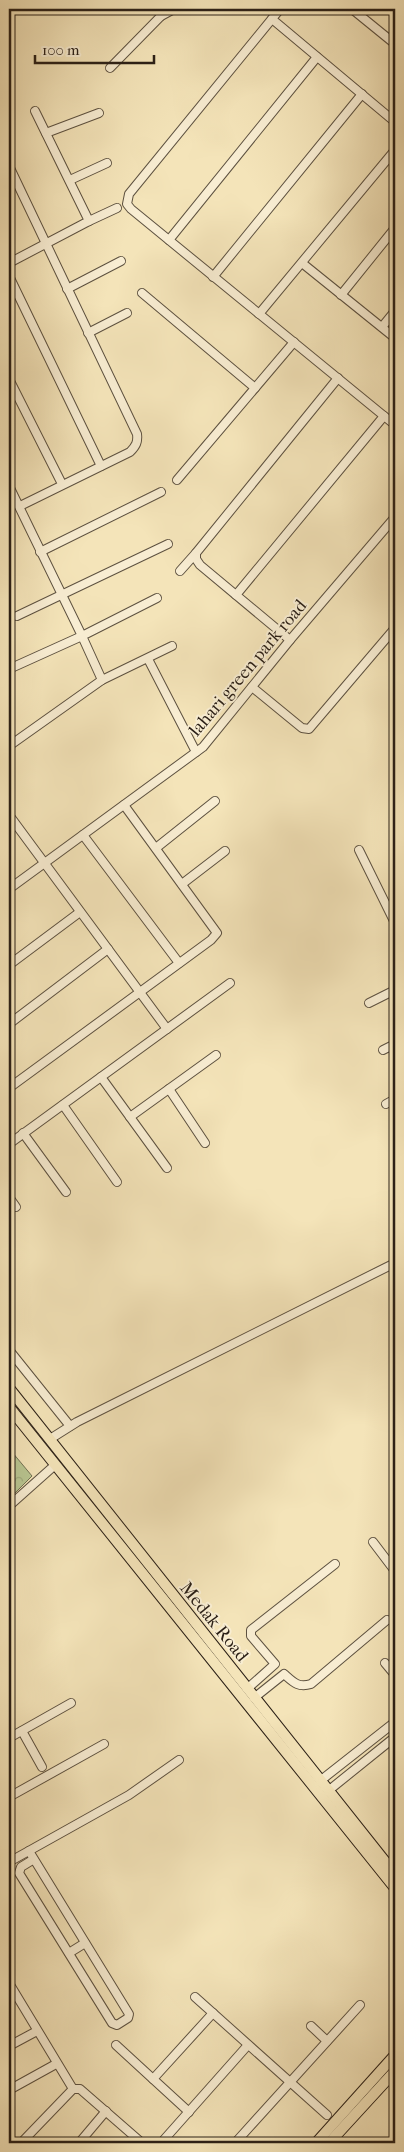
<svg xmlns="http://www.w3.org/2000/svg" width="404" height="2152" viewBox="0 0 404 2152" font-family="'IM FELL French Canon',serif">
  <defs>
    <pattern id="forest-crowns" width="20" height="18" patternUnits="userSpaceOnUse" patternTransform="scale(1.25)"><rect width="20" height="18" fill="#b8c591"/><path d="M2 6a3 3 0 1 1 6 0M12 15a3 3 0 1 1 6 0" fill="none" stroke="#9ea97c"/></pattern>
  </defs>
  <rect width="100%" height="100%" fill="#f4e4b9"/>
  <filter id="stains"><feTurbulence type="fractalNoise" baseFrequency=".004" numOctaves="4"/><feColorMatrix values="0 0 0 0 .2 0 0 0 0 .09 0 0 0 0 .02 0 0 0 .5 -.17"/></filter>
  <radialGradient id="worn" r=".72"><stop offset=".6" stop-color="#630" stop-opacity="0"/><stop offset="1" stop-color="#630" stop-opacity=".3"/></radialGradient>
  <polygon fill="url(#forest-crowns)" stroke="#727254" points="12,1452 32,1476 9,1499 9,1454"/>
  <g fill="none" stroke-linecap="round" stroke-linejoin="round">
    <g stroke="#5d5140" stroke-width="10">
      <g id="minor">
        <polyline points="280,9 129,194 127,204 131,209 395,425"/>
        <polyline points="352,9 395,44"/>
        <polyline points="161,16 174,9"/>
        <polyline points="272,19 395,122"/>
        <polyline points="110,68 161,16 163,9"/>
        <polyline points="46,133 99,113"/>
        <path d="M 9,166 L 137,434 C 138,442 136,446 130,452 L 20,506"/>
        <polyline points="70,180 107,163"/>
        <polyline points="89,221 117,208"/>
        <polyline points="169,240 317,57"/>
        <polyline points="9,263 89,221 35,111"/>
        <polyline points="302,263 395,338"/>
        <polyline points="9,276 101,466"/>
        <polyline points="213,277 362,94"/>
        <polyline points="67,289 121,261"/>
        <polyline points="142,293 255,388"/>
        <polyline points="341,295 395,228"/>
        <polyline points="259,314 395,150"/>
        <polyline points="382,327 395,311"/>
        <polyline points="88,333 127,313"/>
        <polyline points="9,379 62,484"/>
        <polyline points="177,480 294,342"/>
        <polyline points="9,486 82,636 9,669"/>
        <polyline points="40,552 161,492"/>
        <polyline points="180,571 196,553"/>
        <polyline points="236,595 384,416"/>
        <polyline points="17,616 168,544"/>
        <polyline points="290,640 200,565 196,559 196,553 338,378"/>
        <polyline points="148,659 196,752"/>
        <polyline points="102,680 82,636 157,598"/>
        <polyline points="252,687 302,728 309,729 395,628"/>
        <polyline points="9,746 102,680 172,646"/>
        <polyline points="9,815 167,1029"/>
        <polyline points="83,835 179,963"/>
        <polyline points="156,848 215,801"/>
        <polyline points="359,850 395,923"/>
        <polyline points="182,884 225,851"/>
        <polyline points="9,889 203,747 290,640 395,517"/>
        <polyline points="9,965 80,912"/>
        <polyline points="369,1003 395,990"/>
        <polyline points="9,1024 108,949"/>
        <polyline points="383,1050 395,1044"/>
        <polyline points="101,1077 167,1168"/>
        <polyline points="9,1088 211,940 217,933 124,805"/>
        <polyline points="169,1089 205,1143"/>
        <polyline points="386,1104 395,1099"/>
        <polyline points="63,1105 117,1182"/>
        <polyline points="130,1117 216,1055"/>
        <polyline points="23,1133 66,1192"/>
        <polyline points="9,1144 230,983"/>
        <polyline points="9,1197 16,1207"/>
        <polyline points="9,1350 70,1426"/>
        <polyline points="50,1439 77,1422 395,1263"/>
        <polyline points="9,1506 55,1465"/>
        <polyline points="373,1542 395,1571"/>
        <polyline points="385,1663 395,1675"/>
        <polyline points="247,1689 275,1664 251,1636 251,1630 335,1564"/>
        <path d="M 254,1698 L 284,1674 C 293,1682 298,1688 311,1684 L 387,1620"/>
        <polyline points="9,1700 10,1699"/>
        <polyline points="22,1731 42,1767"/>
        <polyline points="9,1738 71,1703"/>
        <polyline points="320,1781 395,1722"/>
        <polyline points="328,1791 395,1737"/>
        <polyline points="9,1797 104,1744"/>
        <polyline points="29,1851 129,2014 128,2018 117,2025 112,2023 19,1873 21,1867 34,1859"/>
        <polyline points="9,1862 129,1795 179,1760"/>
        <polyline points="69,1953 85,1943"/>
        <polyline points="9,1983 73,2089"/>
        <polyline points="195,1997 327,2115"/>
        <polyline points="311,2026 327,2041"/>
        <polyline points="116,2045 153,2079"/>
        <polyline points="9,2046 37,2031"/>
        <polyline points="9,2090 56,2064"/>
        <polyline points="189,2112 153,2079 213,2013"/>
        <polyline points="21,2143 73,2089 80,2089 142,2143"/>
        <polyline points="79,2143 106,2111"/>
        <polyline points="161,2143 248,2045"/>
        <polyline points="235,2143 360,2005"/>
      </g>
    </g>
    <g stroke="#2b2017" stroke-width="12">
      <g id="major">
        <polyline points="9,1388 395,1874"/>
        <polyline points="9,1407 395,1888"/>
        <polyline points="316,2143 395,2055"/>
        <polyline points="329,2143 395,2071"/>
      </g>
    </g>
    <use href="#minor" stroke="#f8edd2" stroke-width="8"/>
    <use href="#major" stroke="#f4e4b9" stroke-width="10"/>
  </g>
  <g text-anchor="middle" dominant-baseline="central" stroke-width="4" stroke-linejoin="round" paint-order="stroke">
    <g font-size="18" fill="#2b2017" stroke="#f8edd2">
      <text transform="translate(248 668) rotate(-50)">lahari green park road</text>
      <text transform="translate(214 1622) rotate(51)">Medak Road</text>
    </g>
  </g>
  <rect width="404" height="2152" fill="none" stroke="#f4e4b9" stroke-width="30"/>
  <rect x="10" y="10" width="384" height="2132" fill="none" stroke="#2b2017" stroke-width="2.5"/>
  <rect x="15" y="15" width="374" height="2122" fill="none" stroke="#2b2017"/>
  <path d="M35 55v8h119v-8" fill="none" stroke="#2b2017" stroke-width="2.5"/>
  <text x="42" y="55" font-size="15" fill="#2b2017" stroke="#f8edd2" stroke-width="4" paint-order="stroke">100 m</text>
  <rect width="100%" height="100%" filter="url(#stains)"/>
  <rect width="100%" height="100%" fill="url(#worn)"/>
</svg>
